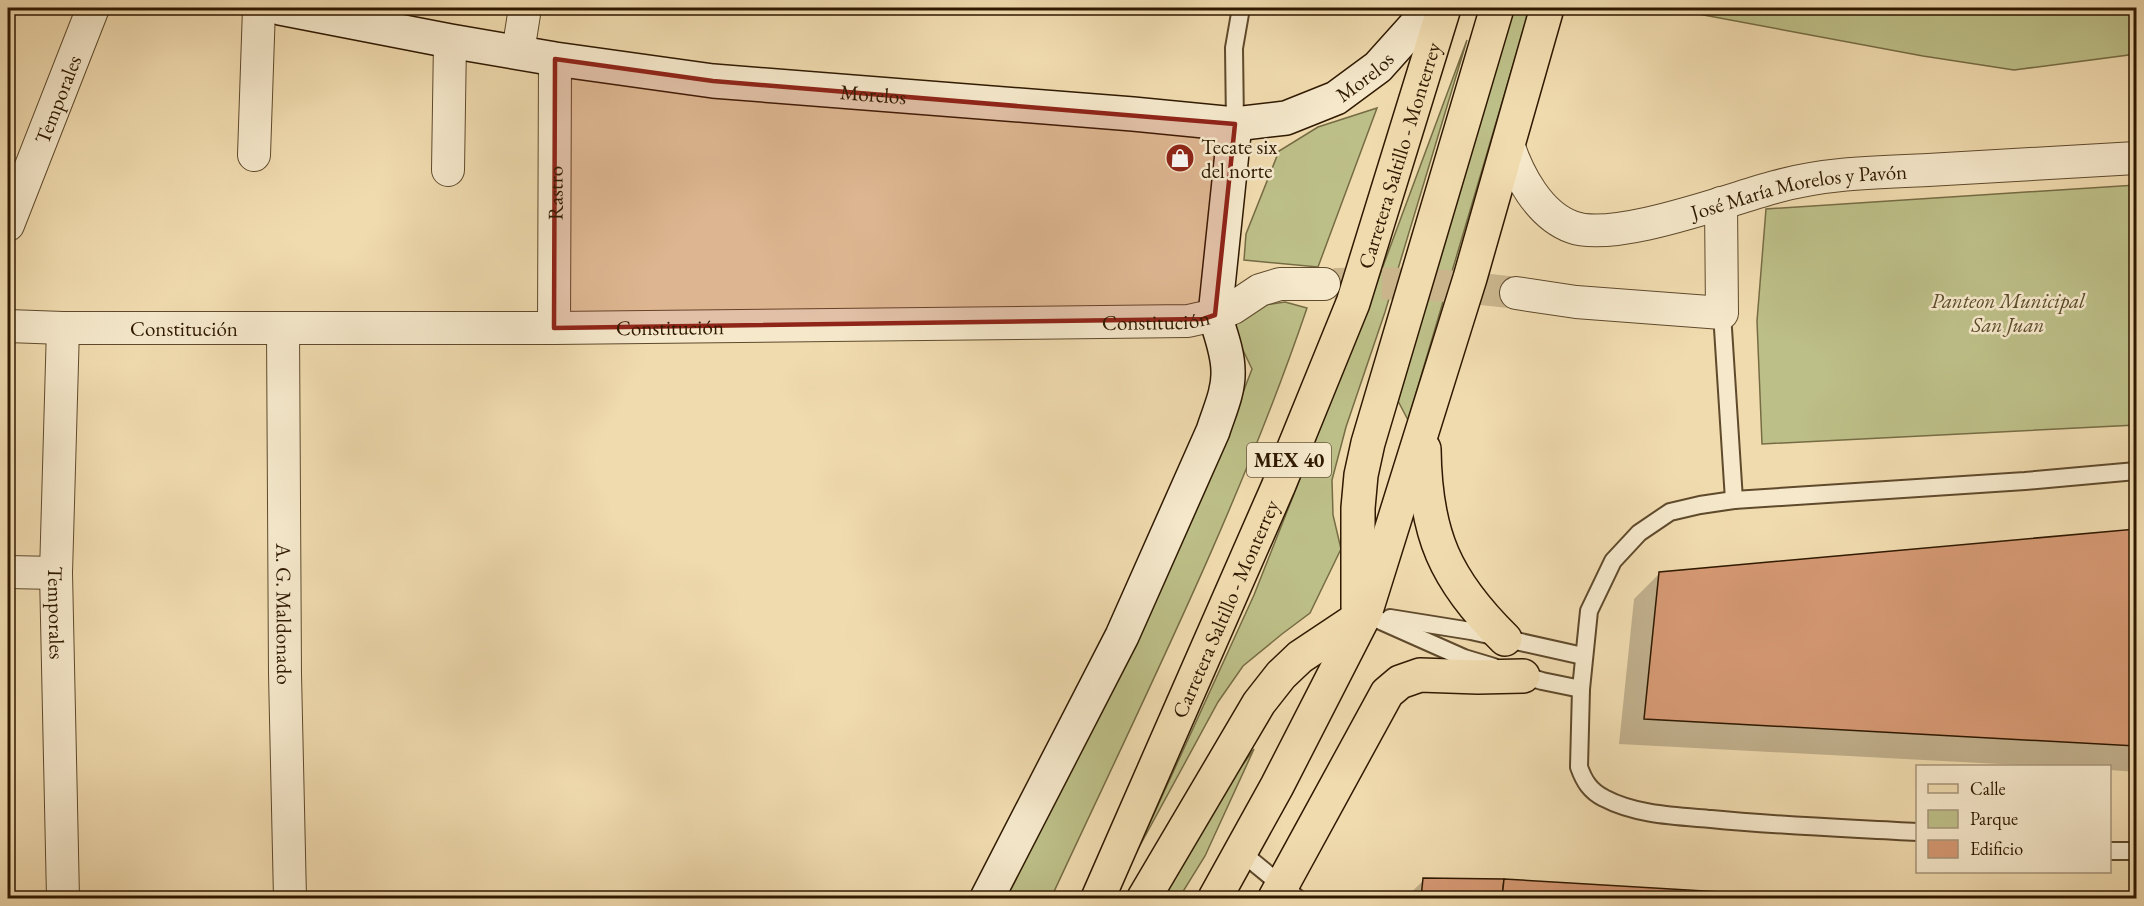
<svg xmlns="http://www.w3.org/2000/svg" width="2144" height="906" viewBox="0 0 2144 906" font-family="'EB Garamond',serif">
  <rect width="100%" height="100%" fill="#f0dbaf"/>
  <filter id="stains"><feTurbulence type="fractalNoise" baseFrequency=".00333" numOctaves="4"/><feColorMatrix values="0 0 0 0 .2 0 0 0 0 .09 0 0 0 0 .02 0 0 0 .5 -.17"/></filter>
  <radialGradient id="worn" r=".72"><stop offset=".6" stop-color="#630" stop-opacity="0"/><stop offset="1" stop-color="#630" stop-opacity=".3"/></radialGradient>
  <g fill="#bdbf88" stroke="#766c44" stroke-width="1.5">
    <polygon points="1512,8 1530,8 1408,420 1398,401"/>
    <polygon points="1666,8 2136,8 2136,54 2014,70 1923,56"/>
    <polygon points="1467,40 1385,312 1346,427 1332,480 1333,515 1341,549 1310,613 1282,634 1243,666 1218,702 1137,851 1254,595 1366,312"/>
    <polygon points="1377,108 1318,267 1244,260 1246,234 1279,151 1318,127"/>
    <polygon points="2136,185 2136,425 1762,444 1757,321 1766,209"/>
    <path d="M 1285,302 L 1307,308 C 1238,511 1141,704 1051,898 L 1004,898 L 1234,416 L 1252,369 L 1240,344 L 1230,330 L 1257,306 Z"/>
    <polygon points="1254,749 1205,856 1179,898 1157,898 1198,827"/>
  </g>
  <g fill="#0003">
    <polygon points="2136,531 2136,772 2110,770 2110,766 2037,766 1619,744 1634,599 1659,574"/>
    <polygon points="1424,880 1504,880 1797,898 1405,898"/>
  </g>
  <g fill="#d59973" stroke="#2f1900" stroke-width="1.5">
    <polygon points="2136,529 2136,746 1644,719 1659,572"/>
    <polygon points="1423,878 1504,879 1502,898 1421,898"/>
    <polygon points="1504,879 1821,898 1502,898"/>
  </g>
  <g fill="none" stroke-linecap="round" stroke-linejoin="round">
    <path stroke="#c9b48c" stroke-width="32" stroke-dasharray="32 16" stroke-linecap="butt" d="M 1334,284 C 1396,282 1455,285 1516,293"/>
    <g stroke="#5f4a2c" stroke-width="20">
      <g id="lane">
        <polyline points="1235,124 1234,48 1241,8"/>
        <polyline points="1722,313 1734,500"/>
        <polyline points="1365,614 1464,658 1494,667"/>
        <polyline points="1390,618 1471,631 1583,656"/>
        <polyline points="1519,674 1542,681 1581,689"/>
        <path d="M 1918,832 C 1849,828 1780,826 1711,819 C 1676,816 1636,815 1604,798 C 1590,791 1584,781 1579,767 L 1581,689 L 1589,611 L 1613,561 L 1639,533 L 1670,512 L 1700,505 L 1734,500 L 2025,481 L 2136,471"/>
        <polyline points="2110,851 2136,851"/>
        <polyline points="1241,852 1297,898"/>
      </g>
    </g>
    <g stroke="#5f4a2c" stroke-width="34">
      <g id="street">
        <polyline points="518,52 525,8"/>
        <path id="s1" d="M 1508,144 C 1518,175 1539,215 1572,227 C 1614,243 1730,199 1775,187 C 1825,173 1877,172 1928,170 C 1998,166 2067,162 2136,158"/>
        <polyline points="254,155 259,8"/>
        <polyline points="448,170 450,41"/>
        <path id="s2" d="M 8,225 L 93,8"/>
        <polyline points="1516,293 1576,302 1722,313 1721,203"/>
        <path id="s3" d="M 8,326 L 63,328 L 554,328 L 1188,321 L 1215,315 L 1233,308 L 1260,290 L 1280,284 L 1324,284"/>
        <path id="s4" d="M 63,328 L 56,573 L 63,898"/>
        <path id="s5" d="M 554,328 L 555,59"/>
        <path id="s6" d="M 283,329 L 285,674 L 290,898"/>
        <polyline points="8,572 56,573"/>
      </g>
    </g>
    <g stroke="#2f1900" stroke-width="36">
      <g id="secondary">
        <path id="s7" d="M 280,8 L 450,41 L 555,59 L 713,81 L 1133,114 L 1235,124 L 1286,118 L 1336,98 L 1378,67 L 1431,8"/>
        <path d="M 987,898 L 1122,636 L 1213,431 C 1219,412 1229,391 1228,371 C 1228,352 1220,333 1215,315 L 1235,124"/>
      </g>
    </g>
    <g stroke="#2f1900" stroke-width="36">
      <g id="primary">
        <path d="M 1424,449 C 1425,534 1445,580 1505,639"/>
        <polyline points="1358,607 1358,508 1361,475 1368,443 1497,8"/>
        <path id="s8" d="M 1098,898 L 1278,487 L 1353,303 L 1444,8"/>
        <polyline points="1144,898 1259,703 1281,675 1300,657 1363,615"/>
        <polyline points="1215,898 1277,786 1365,614 1470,278 1547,8"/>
        <polyline points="1275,898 1387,693 1400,682 1420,675 1478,677 1523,676"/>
      </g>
    </g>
    <use href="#lane" stroke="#f5e8cb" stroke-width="16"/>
    <use href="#street" stroke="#f5e8cb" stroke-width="32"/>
    <use href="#secondary" stroke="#f5e8cb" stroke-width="33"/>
    <use href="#primary" stroke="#f0dbaf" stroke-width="33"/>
  </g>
  <path fill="#8f2418" fill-opacity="0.2" stroke="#8f2418" stroke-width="4.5" stroke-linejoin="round" d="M 555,59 L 713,81 L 1235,124 L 1215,315 L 1203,319 L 554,328 Z"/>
  <defs>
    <g id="shop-disc" transform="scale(1.5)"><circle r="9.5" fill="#8f2418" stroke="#f5e8cb"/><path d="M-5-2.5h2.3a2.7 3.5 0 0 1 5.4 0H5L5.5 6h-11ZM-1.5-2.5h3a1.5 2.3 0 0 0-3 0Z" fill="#fff"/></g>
  </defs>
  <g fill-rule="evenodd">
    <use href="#shop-disc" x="1180" y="158"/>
  </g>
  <g text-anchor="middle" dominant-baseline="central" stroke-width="5" stroke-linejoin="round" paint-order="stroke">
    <rect fill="#f5e8cb" stroke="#6a573d" stroke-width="1.5" x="1247" y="443" width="84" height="34" rx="4.5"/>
    <g font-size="20" font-weight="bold" fill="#2f1900">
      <text x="1289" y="460">MEX 40</text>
    </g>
    <g font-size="21" fill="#2f1900" stroke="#f5e8cb">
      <text stroke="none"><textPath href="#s7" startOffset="1104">Morelos</textPath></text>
      <text stroke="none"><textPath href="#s7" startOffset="600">Morelos</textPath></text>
      <text stroke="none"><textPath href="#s2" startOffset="135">Temporales</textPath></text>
      <text stroke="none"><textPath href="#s8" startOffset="802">Carretera Saltillo - Monterrey</textPath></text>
      <text stroke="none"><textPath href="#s1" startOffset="340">José María Morelos y Pavón</textPath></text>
      <text stroke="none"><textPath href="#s5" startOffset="135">Rastro</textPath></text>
      <text stroke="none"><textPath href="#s3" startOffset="1148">Constitución</textPath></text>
      <text stroke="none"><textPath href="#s3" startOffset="662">Constitución</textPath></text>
      <text stroke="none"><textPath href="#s3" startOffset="176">Constitución</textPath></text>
      <text stroke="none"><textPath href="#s8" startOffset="316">Carretera Saltillo - Monterrey</textPath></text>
      <text stroke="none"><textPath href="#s4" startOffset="285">Temporales</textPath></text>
      <text stroke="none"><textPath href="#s6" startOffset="285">A. G. Maldonado</textPath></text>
    </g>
    <g font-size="21" fill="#2f1900" stroke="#f5e8cb" text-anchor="start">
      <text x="1201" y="146">Tecate six<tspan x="1201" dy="24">del norte</tspan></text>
    </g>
    <g font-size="21" font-style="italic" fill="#5a4b29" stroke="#f5e8cb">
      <text x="2008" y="300">Panteon Municipal<tspan x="2008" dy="24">San Juan</tspan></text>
    </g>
  </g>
  <rect width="2144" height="906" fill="none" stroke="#f0dbaf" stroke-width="30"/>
  <rect x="9" y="9" width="2126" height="888" fill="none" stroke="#2f1900" stroke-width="3"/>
  <rect x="15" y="15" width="2114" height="876" fill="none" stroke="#2f1900" stroke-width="1.5"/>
  <rect x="1916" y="765" width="195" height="108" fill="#f5e8cb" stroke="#a6957a" stroke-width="1.5"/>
  <rect x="1928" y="784" width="30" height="9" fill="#f0dbaf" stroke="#a6957a" stroke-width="1.5"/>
  <text x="1970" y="795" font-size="18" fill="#2f1900">Calle</text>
  <rect x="1928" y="810" width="30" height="18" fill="#bdbf88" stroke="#a6957a" stroke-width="1.5"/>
  <text x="1970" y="825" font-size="18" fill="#2f1900">Parque</text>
  <rect x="1928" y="840" width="30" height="18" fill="#d59973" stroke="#a6957a" stroke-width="1.5"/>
  <text x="1970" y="855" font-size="18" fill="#2f1900">Edificio</text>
  <rect width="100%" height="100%" filter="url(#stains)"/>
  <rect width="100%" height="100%" fill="url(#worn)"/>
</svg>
